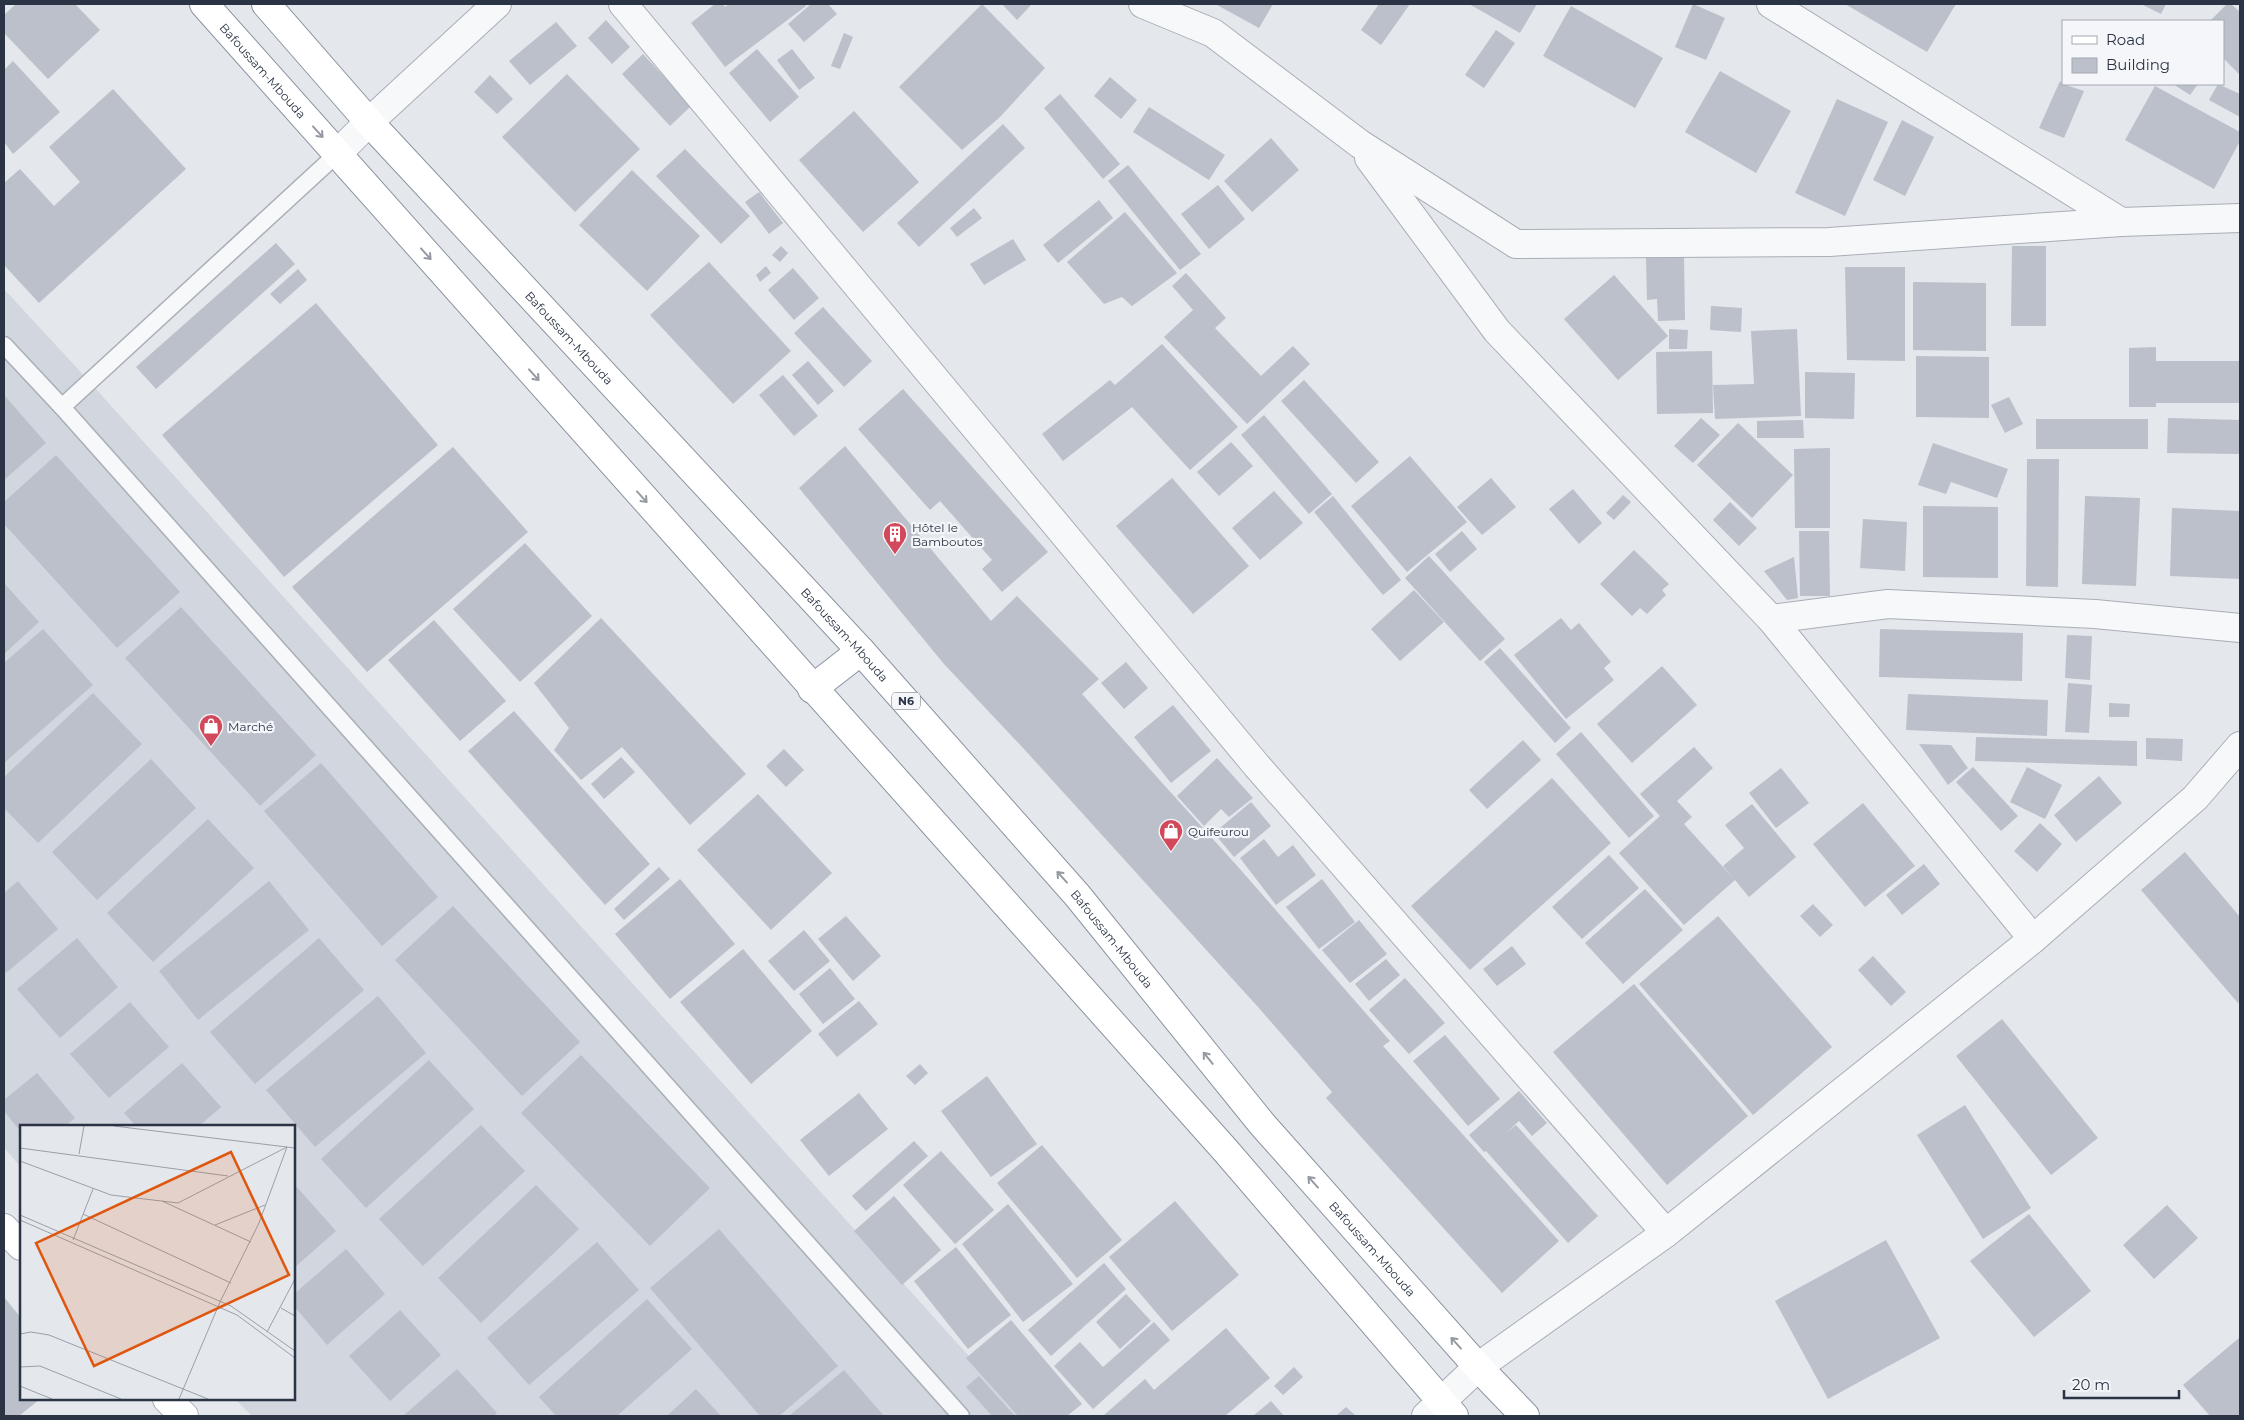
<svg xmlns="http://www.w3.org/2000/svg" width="2244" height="1420" viewBox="0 0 2244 1420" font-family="Montserrat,sans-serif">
  <rect width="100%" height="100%" fill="#e4e7ec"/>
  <polygon fill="#d2d6de" points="4,289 76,367 1023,1416 252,1416 235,1399 294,1399 294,1126 21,1126 21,1167 4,1148"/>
  <g fill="#bbc0ca">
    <polygon points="16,4 75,4 100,30 48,79 4,33 4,15"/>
    <polygon points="715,4 723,4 725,7 729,4 804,4 806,6 725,67 691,23"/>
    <polygon points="811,4 828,4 837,14 804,42 788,24"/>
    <polygon points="982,4 1045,68 1000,117 962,150 899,87"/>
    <polygon points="1002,4 1032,4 1017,20"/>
    <polygon points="1218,4 1273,4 1259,28 1217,5"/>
    <polygon points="1379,4 1410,4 1381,45 1361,30"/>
    <polygon points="1469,4 1537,4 1520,33"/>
    <polygon points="1693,4 1725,18 1706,60 1675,47"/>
    <polygon points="1845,4 1956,4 1927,52"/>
    <polygon points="2141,4 2166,4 2161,14"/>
    <polygon points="2227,4 2231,4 2240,12 2240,75 2223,58 2223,21 2210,21"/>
    <polygon points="1571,6 1663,58 1635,108 1543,56"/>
    <polygon points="606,20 630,47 612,64 588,38"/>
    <polygon points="556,22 577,46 530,85 509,61"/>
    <polygon points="1496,30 1515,43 1484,88 1465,75"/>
    <polygon points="844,33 853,37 840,69 831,66"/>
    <polygon points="757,49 799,97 770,122 729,73"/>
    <polygon points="792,49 815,78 799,90 777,60"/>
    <polygon points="643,54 691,106 670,126 622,74"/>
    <polygon points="13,61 60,112 13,154 4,142 4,70"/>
    <polygon points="1720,71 1791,111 1756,173 1685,132"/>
    <polygon points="567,74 640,149 575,212 502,137"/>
    <polygon points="490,75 513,99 497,114 474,92"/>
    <polygon points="1110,77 1137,100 1121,119 1094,96"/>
    <polygon points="2060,81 2063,84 2084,91 2064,138 2039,128"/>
    <polygon points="2173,84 2198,84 2190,95"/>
    <polygon points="2218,84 2240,94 2240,117 2209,100"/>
    <polygon points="2155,86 2240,132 2240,141 2214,189 2125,140"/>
    <polygon points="113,89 186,169 39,303 4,265 4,183 20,169 54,206 80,182 49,147"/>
    <polygon points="1060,94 1120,164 1103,179 1044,108"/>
    <polygon points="1837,99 1888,122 1845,216 1795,193"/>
    <polygon points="1149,107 1225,155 1209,180 1133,132"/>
    <polygon points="854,111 919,182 863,232 799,160"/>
    <polygon points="1902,120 1934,137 1905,196 1873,180"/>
    <polygon points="1003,124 1025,148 919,247 897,223"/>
    <polygon points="1271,138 1299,170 1252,212 1224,181"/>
    <polygon points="685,149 750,216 721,244 656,176"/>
    <polygon points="1128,165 1201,254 1180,270 1108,181"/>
    <polygon points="632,170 700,236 647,291 579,225"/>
    <polygon points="1218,185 1245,219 1209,249 1181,214"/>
    <polygon points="759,192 783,223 769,234 745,202"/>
    <polygon points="1099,200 1113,218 1058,263 1043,245"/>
    <polygon points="974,208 982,218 957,237 950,228"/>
    <polygon points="1125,212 1177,273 1132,306 1122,297 1104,304 1067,262"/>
    <polygon points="1013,239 1026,260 984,285 970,264"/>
    <polygon points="276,243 295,264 156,389 136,367"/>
    <polygon points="781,246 788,253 780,262 772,255"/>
    <polygon points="2012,246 2046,246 2046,326 2011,326"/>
    <polygon points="1684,256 1685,320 1658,321 1657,299 1647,300 1646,257"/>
    <polygon points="709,262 791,351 733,404 650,315"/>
    <polygon points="766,266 771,273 760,282 756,275"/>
    <polygon points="1845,267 1905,267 1905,361 1847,360"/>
    <polygon points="793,268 819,298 794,320 768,290"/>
    <polygon points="298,269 307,280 280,304 270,294"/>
    <polygon points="1186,273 1226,318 1215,328 1261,376 1293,346 1310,364 1247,424 1164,337 1193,310 1172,286"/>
    <polygon points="1614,275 1668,336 1618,380 1564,319"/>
    <polygon points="1913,282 1986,283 1986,351 1913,350"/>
    <polygon points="316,303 438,445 284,577 162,435"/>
    <polygon points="1711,306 1742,308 1741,332 1710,330"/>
    <polygon points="823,307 872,361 844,387 794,333"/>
    <polygon points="1669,329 1688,330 1687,349 1669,349"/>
    <polygon points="1797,329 1801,416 1715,419 1713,385 1754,384 1751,331"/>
    <polygon points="1162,344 1238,427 1190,470 1132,407 1063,461 1042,434 1110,380 1115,385"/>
    <polygon points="2156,347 2156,361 2240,361 2240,403 2156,403 2156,407 2129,407 2129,348"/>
    <polygon points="1712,351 1713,413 1657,414 1656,352"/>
    <polygon points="1916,356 1989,357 1989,418 1916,417"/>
    <polygon points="808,361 834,391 818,405 792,375"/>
    <polygon points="1805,372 1855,373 1854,419 1805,418"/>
    <polygon points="783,375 818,416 794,436 759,395"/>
    <polygon points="1304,380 1379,462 1356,483 1281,401"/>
    <polygon points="903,389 1048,552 1002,592 982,569 992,560 940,501 930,510 858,429"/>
    <polygon points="4,395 46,443 4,480"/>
    <polygon points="2009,397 2023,424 2005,433 1991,405"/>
    <polygon points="1264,415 1332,494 1309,514 1241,435"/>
    <polygon points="1701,418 1720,435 1693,463 1674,446"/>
    <polygon points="2168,418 2240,420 2240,454 2167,453"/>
    <rect x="2036" y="419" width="112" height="30"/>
    <polygon points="1803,420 1804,438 1757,438 1757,421"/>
    <polygon points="1738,423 1793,475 1752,518 1697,465"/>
    <polygon points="1231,442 1253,466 1219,496 1197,472"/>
    <polygon points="1933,443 2008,469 1997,498 1951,482 1946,494 1918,485"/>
    <polygon points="845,446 991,621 1017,596 1099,679 1082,694 1239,868 1390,1041 1383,1046 1559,1241 1502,1293 1326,1098 1332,1092 1258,1007 1024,749 944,664 799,488"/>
    <polygon points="453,447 528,532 367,672 292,587"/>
    <polygon points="1830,448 1830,528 1795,528 1794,449"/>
    <polygon points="56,455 180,592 117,648 4,524 4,502"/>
    <polygon points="1410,456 1467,522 1407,572 1351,506"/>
    <polygon points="2027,459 2059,459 2058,587 2026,586"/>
    <polygon points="1172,478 1249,566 1193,614 1116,526"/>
    <polygon points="1491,478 1516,507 1482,535 1457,507"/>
    <polygon points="1573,489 1602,523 1579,544 1549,509"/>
    <polygon points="1274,491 1303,523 1260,560 1232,528"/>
    <polygon points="1623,495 1631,502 1614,520 1606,513"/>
    <polygon points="1333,496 1401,580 1383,595 1314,512"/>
    <polygon points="2085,496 2140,498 2136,586 2082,584"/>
    <polygon points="1730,502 1757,528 1739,546 1713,520"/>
    <polygon points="1923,506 1998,507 1998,578 1923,577"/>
    <polygon points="2172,508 2240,511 2240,579 2170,576"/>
    <polygon points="1863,519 1907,522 1905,571 1860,568"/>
    <polygon points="1462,531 1477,549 1450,572 1435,554"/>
    <polygon points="1799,531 1829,531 1830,596 1800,596"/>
    <polygon points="525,543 592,616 520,682 453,609"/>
    <polygon points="1634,550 1669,584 1662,590 1666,595 1647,614 1640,608 1632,616 1600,584"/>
    <polygon points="1429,556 1505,639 1480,661 1405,578"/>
    <polygon points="1794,557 1798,598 1787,600 1764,571"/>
    <polygon points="4,583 39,622 4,654"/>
    <polygon points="1414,590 1444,622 1400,661 1371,629"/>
    <polygon points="181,607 316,755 260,806 125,658"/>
    <polygon points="601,618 746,774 690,825 622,747 581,780 554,750 569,728 534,683"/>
    <polygon points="1561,618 1571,630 1579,623 1611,662 1604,668 1614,680 1566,719 1514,655"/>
    <polygon points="434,620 506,701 460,741 388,660"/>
    <polygon points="43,629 93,685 4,763 4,663"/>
    <polygon points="1880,629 2023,633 2022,681 1879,677"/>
    <polygon points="2067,635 2092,636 2090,680 2065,678"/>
    <polygon points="1500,648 1571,728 1555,743 1484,662"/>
    <polygon points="1126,662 1148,688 1124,709 1101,683"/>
    <polygon points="1662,666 1697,705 1632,763 1597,724"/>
    <polygon points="2068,683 2092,685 2089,733 2065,732"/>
    <polygon points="93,693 142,744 38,843 4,808 4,777"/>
    <polygon points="1908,694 2048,700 2047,736 1906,730"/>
    <polygon points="2109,703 2130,704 2129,717 2109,717"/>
    <polygon points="1173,705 1211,751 1171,783 1134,737"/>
    <polygon points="514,711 650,864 605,905 468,751"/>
    <polygon points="1581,732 1654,816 1629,838 1556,754"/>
    <polygon points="1976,737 2137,741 2137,766 1975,761"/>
    <polygon points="2146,738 2183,739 2182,761 2146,759"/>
    <polygon points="1523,740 1541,760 1487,809 1469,790"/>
    <polygon points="1919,744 1951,745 1968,768 1948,785"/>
    <polygon points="1694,747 1713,768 1677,801 1692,817 1684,824 1733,878 1723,866 1744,848 1725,825 1752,804 1796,857 1749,897 1735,880 1684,925 1619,853 1660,816 1640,794"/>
    <polygon points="784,749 804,770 786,787 766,766"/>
    <polygon points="621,757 635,772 604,799 591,784"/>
    <polygon points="1217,758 1253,798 1229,817 1221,809 1204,826 1177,796"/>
    <polygon points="151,759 196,808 97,900 52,852"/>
    <polygon points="321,763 438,897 382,946 264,811"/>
    <polygon points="1973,767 2018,816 2001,831 1956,782"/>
    <polygon points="2027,767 2062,785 2045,819 2010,802"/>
    <polygon points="1781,768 1809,803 1776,828 1749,793"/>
    <polygon points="2099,776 2122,803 2076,842 2054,815"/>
    <polygon points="1552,778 1611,843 1470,970 1411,906"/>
    <polygon points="758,794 832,873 771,930 697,850"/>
    <polygon points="1251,802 1271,826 1234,857 1214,833"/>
    <polygon points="1863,803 1915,866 1865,907 1813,844"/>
    <polygon points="208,819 254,868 153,962 107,913"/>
    <polygon points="2040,823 2062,844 2037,872 2014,851"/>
    <polygon points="1264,839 1278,857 1293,845 1316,875 1276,905 1240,858"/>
    <polygon points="2185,852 2240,917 2240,1001 2238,1003 2141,890"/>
    <polygon points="1609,855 1639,888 1582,939 1552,907"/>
    <polygon points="1924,864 1940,884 1902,915 1886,895"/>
    <polygon points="659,867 670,879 624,920 614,909"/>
    <polygon points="680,879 735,944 670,999 615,934"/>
    <polygon points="1322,879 1355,922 1319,949 1286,907"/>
    <polygon points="18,881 58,929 6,973 4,970 4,893"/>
    <polygon points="269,881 309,930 198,1020 159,971"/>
    <polygon points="1645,889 1683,930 1623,984 1585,943"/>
    <polygon points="1813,904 1833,925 1820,937 1800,916"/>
    <polygon points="453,906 580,1042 522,1096 395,960"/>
    <polygon points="846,916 881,956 853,981 818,939"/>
    <polygon points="1718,916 1832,1047 1753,1115 1639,984"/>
    <polygon points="1359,920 1387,954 1350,983 1322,950"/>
    <polygon points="804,930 830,961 794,991 768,961"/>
    <polygon points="77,938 118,987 60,1038 17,989"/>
    <polygon points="319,938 364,990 255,1084 210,1032"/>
    <polygon points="1512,946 1526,964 1497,986 1483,969"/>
    <polygon points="743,949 812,1031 751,1084 680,1002"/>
    <polygon points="1873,956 1906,992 1891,1006 1858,970"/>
    <polygon points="1386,959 1400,975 1369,1001 1355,984"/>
    <polygon points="830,968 855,999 823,1024 799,994"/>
    <polygon points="1405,978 1445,1023 1409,1054 1369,1010"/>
    <polygon points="1634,984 1748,1116 1667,1185 1553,1052"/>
    <polygon points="378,996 426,1053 315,1147 266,1090"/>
    <polygon points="859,1001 878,1024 837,1057 818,1034"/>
    <polygon points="130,1002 169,1047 109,1098 70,1054"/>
    <polygon points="2002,1019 2098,1138 2051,1175 1956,1056"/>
    <polygon points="1445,1035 1500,1099 1468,1126 1413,1061"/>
    <polygon points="581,1055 710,1188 650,1246 521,1113"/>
    <polygon points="429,1060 474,1109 366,1208 321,1159"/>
    <polygon points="182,1063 221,1107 199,1126 136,1126 124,1113"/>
    <polygon points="920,1064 928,1073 915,1085 906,1076"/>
    <polygon points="37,1073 75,1118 65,1126 21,1126 21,1132 4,1111 4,1100"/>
    <polygon points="987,1076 1037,1144 991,1177 941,1111"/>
    <polygon points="1519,1091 1547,1123 1532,1136 1519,1121 1506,1133 1516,1125 1598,1216 1568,1243 1486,1151 1484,1152 1469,1135"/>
    <polygon points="859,1093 888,1129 829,1176 800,1140"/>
    <polygon points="1965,1105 2031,1208 1983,1239 1917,1135"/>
    <polygon points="481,1125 525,1171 423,1266 379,1219"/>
    <polygon points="914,1141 928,1156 866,1211 852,1196"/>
    <polygon points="1042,1145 1122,1240 1077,1278 997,1183"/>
    <polygon points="941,1151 994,1210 955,1244 903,1185"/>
    <polygon points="295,1185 336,1231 294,1268 294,1187"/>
    <polygon points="536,1185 579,1229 481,1323 438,1278"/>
    <polygon points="894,1196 941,1250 902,1285 854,1231"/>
    <polygon points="1175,1201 1239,1275 1172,1331 1109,1257"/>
    <polygon points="1008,1204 1073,1284 1023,1322 962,1244"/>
    <polygon points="2167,1205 2198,1238 2154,1279 2123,1245"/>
    <polygon points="2029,1214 2091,1291 2034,1337 1970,1261"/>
    <polygon points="719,1229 838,1366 779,1416 760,1416 650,1288"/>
    <polygon points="1886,1240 1940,1338 1828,1399 1775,1301"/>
    <polygon points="597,1242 639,1290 529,1385 487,1338"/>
    <polygon points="956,1247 1011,1315 968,1349 914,1281"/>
    <polygon points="346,1249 385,1294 327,1345 294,1306 294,1294"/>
    <polygon points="1104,1263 1126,1289 1051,1356 1028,1330"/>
    <polygon points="1126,1294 1151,1321 1120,1349 1096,1322"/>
    <polygon points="4,1297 21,1318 21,1399 40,1399 19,1416 4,1416"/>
    <polygon points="647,1299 692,1349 617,1416 556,1416 539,1397"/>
    <polygon points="400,1310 441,1355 390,1401 349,1356"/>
    <polygon points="1011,1320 1082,1404 1067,1416 1018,1416 966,1358"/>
    <polygon points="1154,1322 1170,1340 1093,1409 1054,1366 1080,1342 1103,1367"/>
    <polygon points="1226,1328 1270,1378 1225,1416 1103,1416 1145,1379 1154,1390"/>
    <polygon points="2239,1338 2240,1416 2210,1416 2183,1385"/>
    <polygon points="1294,1367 1303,1377 1283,1395 1274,1386"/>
    <polygon points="457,1369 497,1413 493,1416 403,1416"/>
    <polygon points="844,1370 884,1416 789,1416"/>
    <polygon points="979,1376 1015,1416 992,1416 966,1387"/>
    <polygon points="696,1389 721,1416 667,1416"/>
    <polygon points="1271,1401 1284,1416 1253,1416"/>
    <polygon points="1346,1407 1356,1416 1336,1416"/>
  </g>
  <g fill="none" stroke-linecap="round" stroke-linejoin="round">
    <g stroke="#a9aeb7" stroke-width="19">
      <g id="lane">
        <polyline points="4,345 62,407 961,1416"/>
        <polyline points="62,407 337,154"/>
      </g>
    </g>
    <g stroke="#a9aeb7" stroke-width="30">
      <g id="street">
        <polyline points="623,4 1257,766 1666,1233"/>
        <polyline points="1143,4 1213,33 1360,144 1516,244 1829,242 2121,222 2240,218"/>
        <polyline points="1771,4 2121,222"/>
        <polyline points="337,154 369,122 497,4"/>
        <polyline points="1369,158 1497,331 1771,619 2033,939"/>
        <polyline points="1771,619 1888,604 2095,614 2240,628"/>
        <polyline points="1426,1416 1478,1367 1666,1233 2033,939 2195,798 2240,746"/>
      </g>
    </g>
    <g stroke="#a9aeb7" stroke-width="30">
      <g id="secondary">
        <polyline points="4,1228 21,1246"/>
        <polyline points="167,1399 184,1416"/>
      </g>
    </g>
    <g stroke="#8b94a3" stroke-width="30">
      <g id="highway">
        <path id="s1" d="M 204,4 L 1226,1151 L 1454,1416"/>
        <path id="s2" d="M 266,4 L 369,122 L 861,651 L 1077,895 L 1262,1124 L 1478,1367 L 1525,1416"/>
        <polyline points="812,689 861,651"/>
      </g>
    </g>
    <use href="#lane" stroke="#f7f8fa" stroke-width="16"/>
    <use href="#street" stroke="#f7f8fa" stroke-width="28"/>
    <use href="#secondary" stroke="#fff" stroke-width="28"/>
    <use href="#highway" stroke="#fff" stroke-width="28"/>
  </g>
  <defs><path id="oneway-shaft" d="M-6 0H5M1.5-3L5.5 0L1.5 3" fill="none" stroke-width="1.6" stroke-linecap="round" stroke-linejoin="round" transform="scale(1.25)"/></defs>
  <g stroke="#959aa2">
    <use href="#oneway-shaft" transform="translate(318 132) rotate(48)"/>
    <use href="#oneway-shaft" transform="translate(426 254) rotate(48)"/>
    <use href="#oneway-shaft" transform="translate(534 375) rotate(48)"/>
    <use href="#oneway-shaft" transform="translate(642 497) rotate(48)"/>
    <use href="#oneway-shaft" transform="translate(1062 877) rotate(-132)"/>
    <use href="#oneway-shaft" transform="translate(1208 1058) rotate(-129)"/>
    <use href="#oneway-shaft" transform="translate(1313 1182) rotate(-132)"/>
    <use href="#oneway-shaft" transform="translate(1456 1343) rotate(-132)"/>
  </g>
  <defs>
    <g id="building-pin" transform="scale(1.25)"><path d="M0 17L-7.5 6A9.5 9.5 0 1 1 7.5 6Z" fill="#d1495b" stroke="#f4f6f9"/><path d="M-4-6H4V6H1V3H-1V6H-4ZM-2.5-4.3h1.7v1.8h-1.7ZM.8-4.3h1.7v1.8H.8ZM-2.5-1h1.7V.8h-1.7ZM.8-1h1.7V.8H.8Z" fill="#fff"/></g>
    <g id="shop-pin" transform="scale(1.25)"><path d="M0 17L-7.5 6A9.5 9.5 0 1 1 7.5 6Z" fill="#d1495b" stroke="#f4f6f9"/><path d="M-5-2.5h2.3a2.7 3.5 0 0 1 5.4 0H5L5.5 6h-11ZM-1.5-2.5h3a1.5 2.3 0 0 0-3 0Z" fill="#fff"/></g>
  </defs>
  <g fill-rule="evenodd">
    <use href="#building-pin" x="895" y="534"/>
    <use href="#shop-pin" x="211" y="726"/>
    <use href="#shop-pin" x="1171" y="831"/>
  </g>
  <g text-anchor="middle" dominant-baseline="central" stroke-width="4.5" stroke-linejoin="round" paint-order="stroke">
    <rect fill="#f4f6f9" stroke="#676e7b" stroke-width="1" x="892" y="692.5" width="28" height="17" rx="4"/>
    <g font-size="11" font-weight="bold" fill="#2b3445">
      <text x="906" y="701">N6</text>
    </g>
    <g font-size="12" fill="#2b3445" stroke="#f4f6f9">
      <text stroke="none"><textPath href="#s1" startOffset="89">Bafoussam-Mbouda</textPath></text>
      <text stroke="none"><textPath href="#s2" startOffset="451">Bafoussam-Mbouda</textPath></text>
      <text stroke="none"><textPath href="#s2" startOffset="856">Bafoussam-Mbouda</textPath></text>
      <text stroke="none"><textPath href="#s2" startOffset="1261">Bafoussam-Mbouda</textPath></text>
      <text stroke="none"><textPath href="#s2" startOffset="1666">Bafoussam-Mbouda</textPath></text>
    </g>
    <g font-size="12" fill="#2b3445" stroke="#f4f6f9" text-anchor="start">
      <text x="912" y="527">Hôtel le<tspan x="912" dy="14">Bamboutos</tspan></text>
      <text x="228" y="726">Marché</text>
      <text x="1188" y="831">Quifeurou</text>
    </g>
  </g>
  <g transform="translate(20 1125)">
    <rect width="275" height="275" fill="#e4e7ec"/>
    <path fill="none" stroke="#9a9fa9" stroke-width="1" d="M 94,1 L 275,23M 0,23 L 208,51M 59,29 L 64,1M 0,36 L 91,70 L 158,78 L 267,22M 142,76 L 231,117M 63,89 L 211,158M 0,90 L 211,181 L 275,226M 0,95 L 217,190 L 275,233M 195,100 L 245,80M 53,115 L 73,64M 261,183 L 275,191M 247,207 L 275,154M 0,209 L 11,207 L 29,210 L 188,274M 0,242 L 20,241 L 101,274M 0,261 L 32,274M 159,274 L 200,177 L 239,98 L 267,22"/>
    <path fill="#df570f" fill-opacity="0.15" stroke="#df570f" stroke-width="2.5" d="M 211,27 L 269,150 L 74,241 L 16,118 Z"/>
    <rect width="275" height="275" fill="none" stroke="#2b3445" stroke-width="2.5"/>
  </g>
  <rect width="2244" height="1420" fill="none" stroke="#2b3445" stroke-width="10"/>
  <rect x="2062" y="20" width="162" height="65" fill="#f4f6f9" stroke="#a4a8b1"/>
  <rect x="2072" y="36" width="25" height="8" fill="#ffffff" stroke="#a4a8b1"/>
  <text x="2106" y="45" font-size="15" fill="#2b3445">Road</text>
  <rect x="2072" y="58" width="25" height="15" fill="#bbc0ca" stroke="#a4a8b1"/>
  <text x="2106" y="70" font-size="15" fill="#2b3445">Building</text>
  <path d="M2064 1390v8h115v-8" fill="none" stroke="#2b3445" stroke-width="2.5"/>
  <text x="2072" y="1390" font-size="15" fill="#2b3445" stroke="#f4f6f9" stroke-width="4" paint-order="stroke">20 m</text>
</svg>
